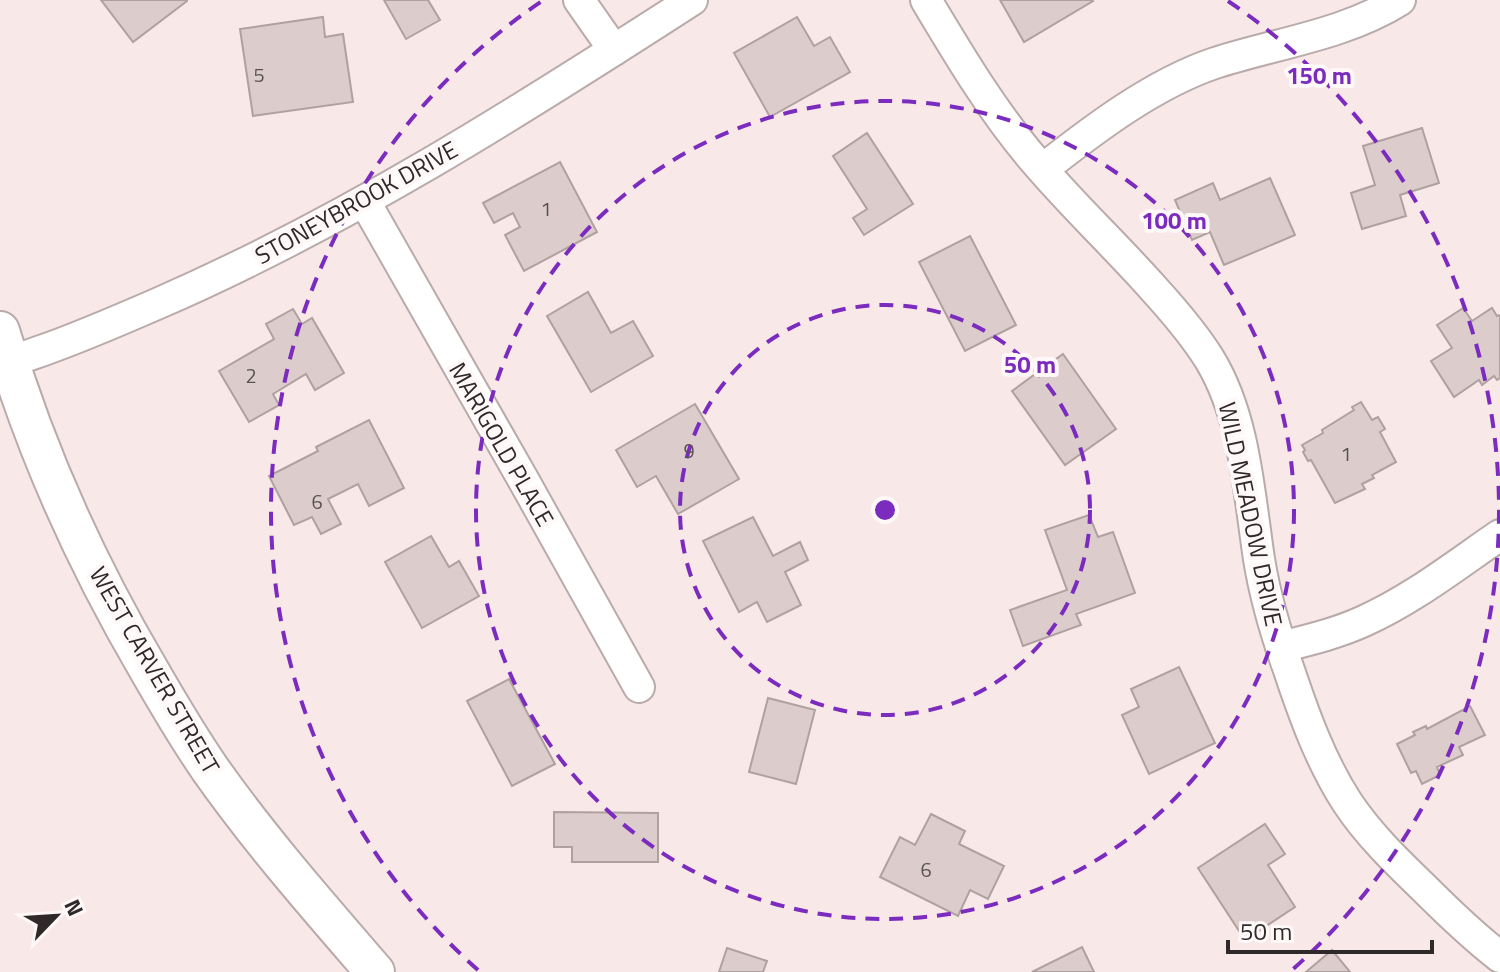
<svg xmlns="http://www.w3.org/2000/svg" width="1500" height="972" viewBox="0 0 1500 972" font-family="'Titillium Web',sans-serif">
  <rect width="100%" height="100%" fill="#f9e8e8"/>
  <g fill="#dccccc" stroke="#b0a1a1" stroke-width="2">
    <polygon points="101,0 187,0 187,1 133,42"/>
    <polygon points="384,0 428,0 440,20 406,39"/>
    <polygon points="1000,0 1092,0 1093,1 1024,42"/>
    <polygon points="323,17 325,37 343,34 353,102 253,116 240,29"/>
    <polygon points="797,17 814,46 830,37 850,72 770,117 734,53"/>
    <polygon points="1422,128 1439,183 1400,195 1406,216 1362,229 1351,193 1375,185 1363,146"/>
    <polygon points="867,133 913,204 864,235 853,218 867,209 833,156"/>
    <polygon points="560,162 597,232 524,271 505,235 520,227 513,213 494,223 483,203"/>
    <polygon points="1270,178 1295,235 1224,265 1210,232 1192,240 1175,200 1213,183 1220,200"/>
    <polygon points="970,236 1016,325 965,351 919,262"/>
    <polygon points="588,292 611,333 633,321 653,356 591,392 547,316"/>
    <polygon points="1463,308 1472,321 1492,308 1497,316 1500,315 1500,378 1497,380 1494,376 1482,385 1479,380 1454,397 1431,361 1452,348 1437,325"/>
    <polygon points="293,309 302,324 312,318 344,373 315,390 306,374 273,394 279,405 249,422 219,371 274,339 266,324"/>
    <polygon points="1063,354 1116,429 1065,465 1012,391"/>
    <polygon points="1361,402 1372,420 1378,417 1385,429 1380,432 1396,462 1372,475 1374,478 1362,484 1365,489 1335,503 1311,460 1308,461 1303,452 1305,450 1302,445 1323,433 1322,430 1354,410 1352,407"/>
    <polygon points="695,404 739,479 678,514 656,476 637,487 616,450"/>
    <polygon points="369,420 404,488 369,506 358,484 328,499 341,524 321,534 312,517 294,525 269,476 318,451 316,447"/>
    <polygon points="1089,515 1098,537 1113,532 1135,593 1076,614 1081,625 1023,646 1010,610 1067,590 1045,530"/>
    <polygon points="753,517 773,556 800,542 808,560 785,572 801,605 767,622 757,602 739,612 703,541"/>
    <polygon points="431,536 449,567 459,561 479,596 422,628 385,562"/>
    <polygon points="1179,667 1215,743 1149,774 1122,715 1139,707 1131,689"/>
    <polygon points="509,679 555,764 512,786 467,701"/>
    <polygon points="768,698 815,710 796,784 749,772"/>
    <polygon points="1470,706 1485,735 1459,747 1463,755 1437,767 1440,775 1422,784 1416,771 1411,773 1397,744 1415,735 1413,732 1426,726 1427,729"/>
    <polygon points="554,812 658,813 658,862 572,862 572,847 554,847"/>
    <polygon points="931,814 965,831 959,844 1004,866 988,899 970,890 958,916 880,877 900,837 915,845"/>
    <polygon points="1265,824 1285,854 1268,865 1295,907 1245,940 1198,868"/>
    <polygon points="1082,947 1094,972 1032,972"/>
    <polygon points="727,948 767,961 763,972 719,972"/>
    <polygon points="1332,950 1350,972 1306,972"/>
  </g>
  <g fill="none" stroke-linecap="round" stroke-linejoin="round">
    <g stroke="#baabab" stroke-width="34">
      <g id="minor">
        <polyline points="579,0 614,50"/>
        <path d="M 926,0 C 959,55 992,111 1034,160 C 1072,205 1115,245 1154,289 C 1174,311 1194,334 1210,360 C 1245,418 1249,493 1259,559 C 1265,596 1276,634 1289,670 C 1304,715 1321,762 1347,802 C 1368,834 1396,861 1424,888 C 1448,912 1473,936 1500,957"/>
        <path d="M 1043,169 C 1094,129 1153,84 1215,63 C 1277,43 1344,35 1400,0"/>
        <polyline points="365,202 524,481 639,687"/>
        <path d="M 0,364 C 14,361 27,356 41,351 C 81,337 120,320 159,303 C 347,221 520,111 692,0"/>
        <path d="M 1281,647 C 1309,640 1338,633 1364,621 C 1413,599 1456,565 1500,535"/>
      </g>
    </g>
    <g stroke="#baabab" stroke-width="42">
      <path id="tertiary" d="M 0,331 C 35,450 86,563 149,670 C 168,703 188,737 210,769 C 260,840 318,906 375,972"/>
    </g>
    <use href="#minor" stroke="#fff" stroke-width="30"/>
    <use href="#tertiary" stroke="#fff" stroke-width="38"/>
  </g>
  <g fill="none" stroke="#7b2cbf" stroke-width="4" stroke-dasharray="14 10">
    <circle cx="885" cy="510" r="205"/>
    <circle cx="885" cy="510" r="409"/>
    <path d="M478 970A614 614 0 0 1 542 1M1228 1A614 614 0 0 1 1292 970"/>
  </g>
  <g text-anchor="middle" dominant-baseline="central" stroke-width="8" stroke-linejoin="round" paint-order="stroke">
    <g font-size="20" fill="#5a5252">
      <text x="259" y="74">5</text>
      <text x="546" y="208">1</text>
      <text x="251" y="375">2</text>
      <text x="689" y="450">9</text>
      <text x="1346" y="453">1</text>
      <text x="317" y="501">6</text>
      <text x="926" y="869">6</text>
    </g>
    <g font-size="24" fill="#2f2929" stroke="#fff8f8">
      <text transform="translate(356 202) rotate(-29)">STONEYBROOK DRIVE</text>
      <text transform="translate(502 444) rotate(60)">MARIGOLD PLACE</text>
      <text transform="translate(1251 514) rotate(78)">WILD MEADOW DRIVE</text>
      <text transform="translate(155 670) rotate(60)">WEST CARVER STREET</text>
    </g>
  </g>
  <circle cx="885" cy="510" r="12" fill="#7b2cbf" stroke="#fff8f8" stroke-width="4"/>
  <g font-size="24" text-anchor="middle" font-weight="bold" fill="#7b2cbf" stroke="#fff8f8" stroke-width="8" stroke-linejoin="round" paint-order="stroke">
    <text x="1319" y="84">150 m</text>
    <text x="1174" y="229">100 m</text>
    <text x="1030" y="373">50 m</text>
  </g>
  <g transform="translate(56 916) rotate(65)" stroke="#fff8f8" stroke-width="6" paint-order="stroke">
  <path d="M0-6L14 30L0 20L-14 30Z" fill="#2f2929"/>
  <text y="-12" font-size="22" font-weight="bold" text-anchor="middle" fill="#2f2929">N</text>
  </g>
  <path d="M1228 940v12h204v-12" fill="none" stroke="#2f2929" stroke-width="4"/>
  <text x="1240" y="940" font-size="24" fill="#2f2929" stroke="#fff8f8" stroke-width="6" paint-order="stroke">50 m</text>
</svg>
